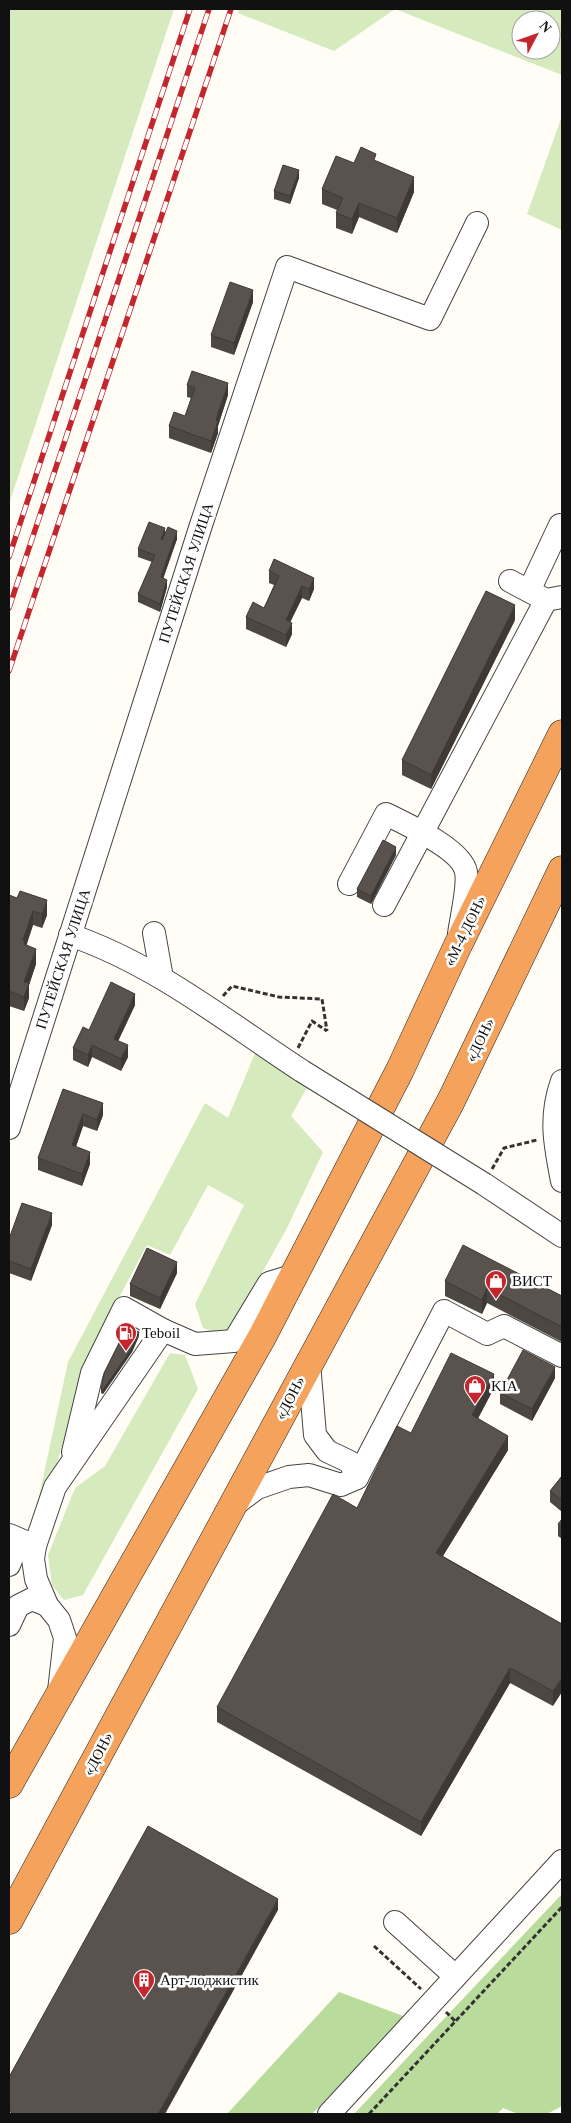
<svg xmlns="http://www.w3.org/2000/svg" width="571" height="2123" viewBox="0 0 571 2123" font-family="Georgia,serif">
  <rect width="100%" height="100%" fill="#fffdf5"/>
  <g fill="#d5ebbd" fill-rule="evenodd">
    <polygon points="9,9 174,9 9,504"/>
    <path d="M 239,9 L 562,9 L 562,75 L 395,9 L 334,51 L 238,13 ZM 521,20 L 551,20 L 551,50 L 521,50 Z"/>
    <polygon points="562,116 562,230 527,214"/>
    <polygon points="256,1051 308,1086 291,1116 323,1152 287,1228 232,1327 218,1334 203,1328 195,1304 244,1205 208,1185 170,1255 147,1245 89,1354 41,1517 35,1515 68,1362 205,1103 228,1118"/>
    <polygon points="170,1353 185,1355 198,1389 83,1595 64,1600 52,1585 48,1555 75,1488 105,1466"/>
  </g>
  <g fill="#b9dc9c">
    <polygon points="562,1894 562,2106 547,2114 518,2114 503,2108 497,2114 354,2114"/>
    <polygon points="339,1992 406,2017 312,2114 227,2114"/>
  </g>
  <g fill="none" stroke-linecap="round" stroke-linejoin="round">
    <g stroke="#444" stroke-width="24">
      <g id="minor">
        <polyline points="510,581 546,600 562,597"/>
        <polyline points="529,591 560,525"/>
        <path d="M 349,884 L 386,814 C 406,824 462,849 466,872 C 469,886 461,918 459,934"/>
        <polyline points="384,905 546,600"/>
        <polyline points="154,933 162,978"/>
        <path d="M 70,935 C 155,964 227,1022 302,1071"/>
        <path d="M 562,1081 C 549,1117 555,1145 562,1181"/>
        <polyline points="9,1128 201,525 287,267 430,319 477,223"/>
        <polyline points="484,1184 562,1236"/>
        <polyline points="309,1363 315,1435 327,1451 350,1462 357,1478"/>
        <polyline points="73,1452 92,1373 124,1308 163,1330"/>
        <polyline points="233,1506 257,1488 289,1477 309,1475 341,1485 357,1478 444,1311 487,1334 504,1326 562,1356"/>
        <polyline points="9,1535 35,1546"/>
        <polyline points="9,1565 19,1540"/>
        <polyline points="9,1625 18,1606 32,1599 47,1605"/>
        <polyline points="59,1691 65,1638 59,1620 47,1605 36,1579 33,1559 35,1546 55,1487 163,1330 195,1344 234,1341 269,1283 295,1275"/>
        <polyline points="395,1922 455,1976"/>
        <polyline points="329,2114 562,1861"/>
      </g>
    </g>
    <g stroke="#222" stroke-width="29">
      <g id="highway">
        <polyline points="9,1784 262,1337 400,1070 458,945 562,734"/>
        <polyline points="9,1920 451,1101 562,870"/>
      </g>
    </g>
    <g stroke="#333" stroke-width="3" stroke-dasharray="5 2.5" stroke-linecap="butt">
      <polyline points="223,996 232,986 279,997 322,999 327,1031"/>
      <polyline points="298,1048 312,1021 327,1031"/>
      <polyline points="492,1169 504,1148 537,1140"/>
      <polyline points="374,1946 421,1989"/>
      <polyline points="446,2012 455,2021"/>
      <polyline points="369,2114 562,1907"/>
    </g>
    <use href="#minor" stroke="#fff" stroke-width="22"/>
    <use href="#highway" stroke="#f5a25d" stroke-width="28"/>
    <g stroke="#c4262e" stroke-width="5.5">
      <g id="rail">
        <polyline points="9,557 190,9"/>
        <polyline points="9,608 209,9"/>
        <polyline points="9,671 231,9"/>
      </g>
    </g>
    <use href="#rail" stroke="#fff" stroke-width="4" stroke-dasharray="11" stroke-linecap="butt"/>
    <g stroke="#444" stroke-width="24" stroke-linecap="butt">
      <polyline id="minor-bridge" points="302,1071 484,1184"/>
    </g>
    <use href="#minor-bridge" stroke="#fff" stroke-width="22"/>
  </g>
  <g fill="#4d4742">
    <polygon points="376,162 414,192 397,233 359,217 352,234 336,228 336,213 337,210 322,204 322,189 354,163"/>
    <polygon points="299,178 290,204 274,199 274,191"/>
    <polygon points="253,302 234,355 211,347 211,335"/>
    <polygon points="187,385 228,395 218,426 218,433 211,453 169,438 169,426 185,416 191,398 187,397"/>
    <polygon points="165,534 177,539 163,578 167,587 160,612 138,602 138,594 152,562 138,557 138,549"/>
    <polygon points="269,571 314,589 309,601 302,598 290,622 292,634 286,647 246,629 246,617 264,608 274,585 269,583"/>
    <polygon points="515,620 431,789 402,775 402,760"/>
    <polygon points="396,855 371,904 357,897 357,889"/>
    <polygon points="9,895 47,915 42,928 33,925 26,945 36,964 29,985 29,998 24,1011 9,1006"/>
    <polygon points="135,1005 118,1041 128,1057 121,1071 92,1057 88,1067 73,1060 73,1048 89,1030"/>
    <polygon points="63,1089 103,1115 97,1131 83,1126 76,1147 90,1164 82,1186 38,1170 38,1158"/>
    <polygon points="52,1225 31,1281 9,1273 9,1239"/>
    <polygon points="177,1273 160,1309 130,1296 130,1284"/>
    <polygon points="445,1281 562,1296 562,1342 487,1303 482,1314 445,1296"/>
    <polygon points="139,1336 132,1352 103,1394 101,1393 101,1389"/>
    <polygon points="555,1378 532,1421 500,1404 500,1393"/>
    <polygon points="494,1388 478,1418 508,1450 443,1556 562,1624 553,1706 510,1683 421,1836 217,1722 217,1707 357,1508 411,1433"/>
    <polygon points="562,1476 562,1512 550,1502 550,1491"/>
    <polygon points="558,1524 562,1527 562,1539 558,1536"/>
  </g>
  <g fill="#3f3936">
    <polygon points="299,170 299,178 290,204 290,196"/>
    <polygon points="414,177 414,192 397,233 397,218"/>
    <polygon points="359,203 359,217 352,234 352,219"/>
    <polygon points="253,290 253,302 234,355 234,343"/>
    <polygon points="228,383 228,395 218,426 218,433 211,453 211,441 216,420"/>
    <polygon points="165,528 165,536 161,547 161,539"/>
    <polygon points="177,531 177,539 161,585 161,577"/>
    <polygon points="314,578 314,589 309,601 309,589"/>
    <polygon points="167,580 167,587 160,612 160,604"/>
    <polygon points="302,586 302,598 286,631 286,620"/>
    <polygon points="515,605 515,620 431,789 431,775"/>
    <polygon points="292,623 292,634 286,647 286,635"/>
    <polygon points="396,847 396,855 371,904 371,896"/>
    <polygon points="47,900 47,915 42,928 42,914"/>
    <polygon points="33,911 33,925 25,950 23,940"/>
    <polygon points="36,949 36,964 29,985 29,998 24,1011 24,982"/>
    <polygon points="135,994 135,1005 114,1050 114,1039"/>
    <polygon points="92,1045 92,1057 88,1067 88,1055"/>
    <polygon points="128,1045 128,1057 121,1071 121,1059"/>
    <polygon points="103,1103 103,1115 97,1131 97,1120"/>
    <polygon points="83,1114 83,1126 72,1157 72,1145"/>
    <polygon points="90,1152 90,1164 82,1186 82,1174"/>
    <polygon points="52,1213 52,1225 31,1281 31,1269"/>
    <polygon points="177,1262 177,1273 160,1309 160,1298"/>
    <polygon points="487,1288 487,1303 482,1314 482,1300"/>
    <polygon points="139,1332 139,1336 132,1352 103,1394 103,1390"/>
    <polygon points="555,1367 555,1378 532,1421 532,1409"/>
    <polygon points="494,1374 494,1388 472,1430 472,1415"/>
    <polygon points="508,1436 508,1450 436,1567 436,1553"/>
    <polygon points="510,1668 510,1683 421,1836 421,1822"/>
    <polygon points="562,1678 562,1692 553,1706 553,1691"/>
    <polygon points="278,1899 278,1910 165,2114 158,2114"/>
  </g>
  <g fill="#5a524d" stroke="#3f3936">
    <polygon points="361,147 376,154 374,160 414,177 397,218 359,203 352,219 336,213 343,198 322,189 336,156 354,163"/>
    <polygon points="283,165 299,170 290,196 274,191"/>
    <polygon points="230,282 253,290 234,343 211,335"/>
    <polygon points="192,371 228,383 216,420 218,421 211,441 169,426 174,412 185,416 195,388 187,385"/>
    <polygon points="149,522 165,528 161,539 162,540 168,527 177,531 161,577 167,580 160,604 138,594 155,555 138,549"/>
    <polygon points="274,559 314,578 309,589 302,586 286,620 292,623 286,635 246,617 253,602 264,608 279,576 269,571"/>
    <polygon points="486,591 515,605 431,775 402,760"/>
    <polygon points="383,840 396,847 371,896 357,889"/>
    <polygon points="20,891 47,900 42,914 33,911 23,940 25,941 24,944 36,949 24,982 29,983 24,997 9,991 9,895 17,898"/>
    <polygon points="111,982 135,994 114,1039 128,1045 121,1059 92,1045 88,1055 73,1048 83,1027 89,1030"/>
    <polygon points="63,1089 103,1103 97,1120 83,1114 72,1145 90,1152 82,1174 38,1158"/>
    <polygon points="22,1203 52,1213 31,1269 9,1261 9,1239"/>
    <polygon points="463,1245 562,1296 562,1327 487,1288 482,1300 445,1281"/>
    <polygon points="147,1248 177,1262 160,1298 130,1284"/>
    <polygon points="127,1327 139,1332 132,1348 103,1390 101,1389 104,1373"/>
    <polygon points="523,1350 555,1367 532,1409 500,1393"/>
    <polygon points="451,1353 494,1374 472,1415 508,1436 436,1553 562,1624 562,1678 553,1691 510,1668 421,1822 217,1707 333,1494 357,1508 397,1426 411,1433"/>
    <polygon points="562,1476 562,1500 550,1491"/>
    <polygon points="562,1519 562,1527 558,1524"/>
    <polygon points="148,1826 278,1899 158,2114 14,2114 9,2111 9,2077"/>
  </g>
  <defs>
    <g id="shop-pin" transform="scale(1.125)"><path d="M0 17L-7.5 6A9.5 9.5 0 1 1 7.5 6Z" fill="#c4262e" stroke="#fff"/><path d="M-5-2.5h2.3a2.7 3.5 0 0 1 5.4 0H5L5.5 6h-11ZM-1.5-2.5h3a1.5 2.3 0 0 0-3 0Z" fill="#fff"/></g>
    <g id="fuel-pin" transform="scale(1.125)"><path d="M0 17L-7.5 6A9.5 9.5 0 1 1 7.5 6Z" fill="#c4262e" stroke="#fff"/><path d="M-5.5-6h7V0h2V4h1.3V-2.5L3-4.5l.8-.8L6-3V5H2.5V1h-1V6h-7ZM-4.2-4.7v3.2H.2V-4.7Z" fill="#fff"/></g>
    <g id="building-pin" transform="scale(1.125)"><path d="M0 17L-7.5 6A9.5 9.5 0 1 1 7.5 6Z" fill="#c4262e" stroke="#fff"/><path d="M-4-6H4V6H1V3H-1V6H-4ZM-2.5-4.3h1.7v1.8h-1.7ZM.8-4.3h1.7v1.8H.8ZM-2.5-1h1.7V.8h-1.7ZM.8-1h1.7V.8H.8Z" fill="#fff"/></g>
  </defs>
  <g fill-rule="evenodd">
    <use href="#shop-pin" x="496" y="1281"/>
    <use href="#fuel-pin" x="126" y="1333"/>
    <use href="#shop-pin" x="475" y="1386"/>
    <use href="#building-pin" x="144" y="1980"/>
  </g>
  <g text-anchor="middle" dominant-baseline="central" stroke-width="5" stroke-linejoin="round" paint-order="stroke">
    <g font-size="15" fill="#111" stroke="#fff">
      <text transform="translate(186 573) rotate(-72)">ПУТЕЙСКАЯ УЛИЦА</text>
      <text transform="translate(465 931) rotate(-64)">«М-4 ДОН»</text>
      <text transform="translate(63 959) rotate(-72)">ПУТЕЙСКАЯ УЛИЦА</text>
      <text transform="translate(480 1040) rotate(-64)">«ДОН»</text>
      <text transform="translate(290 1398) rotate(-62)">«ДОН»</text>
      <text transform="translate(98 1754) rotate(-62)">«ДОН»</text>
    </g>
    <g font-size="15" fill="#111" stroke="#fff" text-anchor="start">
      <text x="512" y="1281">ВИСТ</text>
      <text x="142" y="1333">Teboil</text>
      <text x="491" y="1386">KIA</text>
      <text x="160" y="1980">Арт-лоджистик</text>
    </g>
  </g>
  <rect width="571" height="2123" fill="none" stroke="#111111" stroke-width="20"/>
  <g transform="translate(536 35) rotate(49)"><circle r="24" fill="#ffffff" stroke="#a0a0a0"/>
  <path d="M0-4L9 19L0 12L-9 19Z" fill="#c4262e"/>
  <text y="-8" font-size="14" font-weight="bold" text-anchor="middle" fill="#111111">N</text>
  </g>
</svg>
